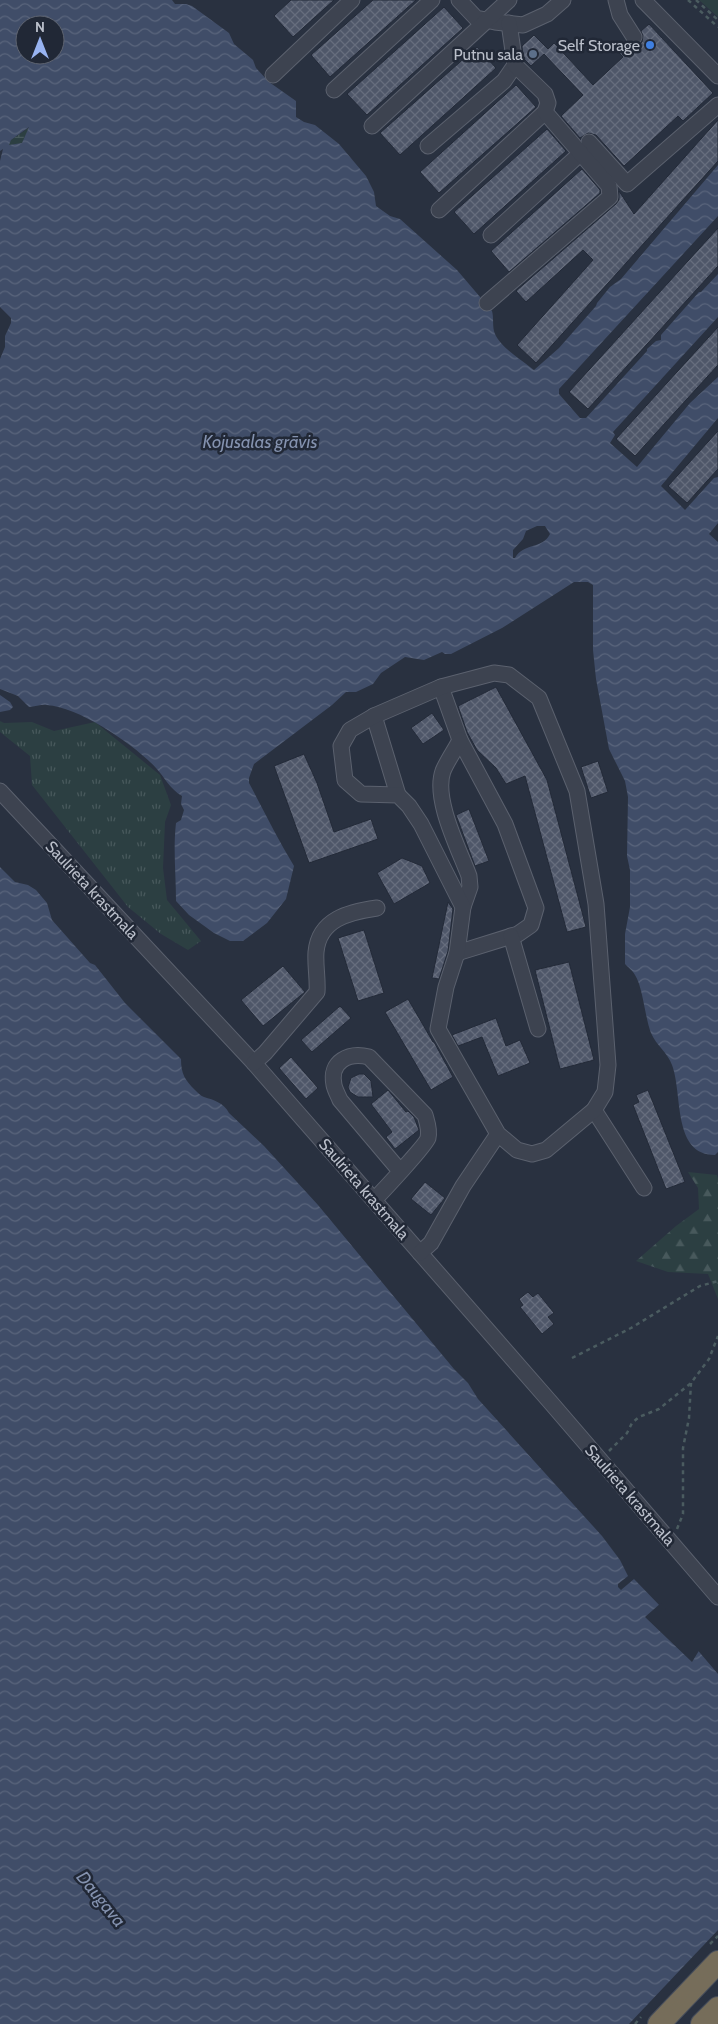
<svg xmlns="http://www.w3.org/2000/svg" width="718" height="2024" viewBox="0 0 718 2024" font-family="Cabin,sans-serif">
  <defs>
    <pattern id="grass-tufts" width="24" height="20" patternUnits="userSpaceOnUse" patternTransform="scale(1.25)"><rect width="24" height="20" fill="#2c3f42"/><path d="M3 7l-1-3M5 7V3M7 7l1-3M15 17l-1-3M17 17v-4M19 17l1-3" fill="none" stroke="#48595c"/></pattern>
    <pattern id="forest-firs" width="22" height="20" patternUnits="userSpaceOnUse" patternTransform="scale(1.25)"><rect width="22" height="20" fill="#2c3f42"/><path d="M5 1l3.5 6h-7zM16 11l3.5 6h-7z" fill="#48595c"/></pattern>
    <pattern id="wetland-marsh" width="20" height="14" patternUnits="userSpaceOnUse" patternTransform="scale(1.25)"><rect width="20" height="14" fill="#2c3f42"/><path d="M1 5h8M5 5V1M11 12h8M15 12V8" fill="none" stroke="#48595c"/></pattern>
    <pattern id="water-waves" width="16" height="10" patternUnits="userSpaceOnUse" patternTransform="scale(1.25)"><rect width="16" height="10" fill="#404d68"/><path d="M0 5q4-4 8 0t8 0" fill="none" stroke="#5a657c"/></pattern>
    <pattern id="building-cross-hatch" width="8" height="8" patternUnits="userSpaceOnUse" patternTransform="scale(1.25)"><rect width="8" height="8" fill="#4f5769"/><path d="M0 0l8 8M0 8l8-8" fill="none" stroke="#666d7d"/></pattern>
  </defs>
  <rect width="100%" height="100%" fill="#293140"/>
  <g fill="url(#grass-tufts)">
    <polygon points="699,0 718,0 718,17"/>
    <polygon points="0,721 4,723 32,722 54,731 95,722 160,775 171,805 165,822 163,868 167,900 201,941 188,950 161,934 128,907 32,785 30,756 0,732"/>
  </g>
  <polygon fill="url(#forest-firs)" points="688,1172 717,1175 718,1179 718,1299 708,1274 668,1272 636,1261 676,1226 699,1209 698,1188"/>
  <polygon fill="url(#wetland-marsh)" points="30,127 22,143 8,146 11,140"/>
  <g fill="url(#water-waves)" fill-rule="evenodd">
    <path d="M 0,0 L 172,0 L 175,4 L 186,4 L 192,6 L 229,33 L 234,44 L 253,60 L 256,68 L 269,82 L 296,101 L 296,117 L 304,122 L 315,125 L 339,144 L 366,176 L 374,192 L 376,206 L 390,216 L 400,219 L 457,270 L 492,311 C 494,318 492,327 495,334 C 501,348 523,361 534,370 L 559,348 L 596,306 L 597,303 L 610,287 L 621,279 L 718,165 L 718,216 L 559,389 L 559,394 L 580,418 L 586,418 L 647,351 L 647,349 L 656,341 L 661,340 L 661,335 L 699,292 L 701,292 L 718,274 L 718,317 L 613,432 L 615,435 L 610,443 L 637,467 L 690,403 L 718,377 L 718,418 L 661,486 L 685,510 L 714,478 L 718,477 L 718,523 L 709,534 L 718,542 L 718,1152 L 715,1155 C 672,1155 683,1094 672,1065 C 668,1053 656,1045 651,1033 C 645,1018 643,987 635,975 C 633,971 628,967 625,964 L 625,934 L 630,907 L 630,870 L 627,856 L 628,797 L 625,781 L 609,749 L 596,679 L 593,650 L 593,585 L 588,582 L 574,582 L 502,628 L 451,654 L 445,654 L 442,652 L 424,660 L 405,657 L 381,673 L 373,684 L 356,692 L 346,692 L 332,705 L 254,764 L 249,778 L 249,783 C 264,811 278,840 294,866 L 286,899 L 267,923 L 243,941 L 230,941 L 214,933 L 189,915 L 176,901 C 176,875 173,849 176,823 L 181,820 L 184,810 L 181,804 L 182,796 C 170,789 165,778 156,768 C 135,745 79,707 47,705 C 42,704 35,707 29,707 L 18,696 L 0,689 L 0,359 L 5,347 L 5,336 L 11,323 L 11,318 L 0,307 L 0,161 L 3,149 L 0,151 ZM 25,25 L 55,25 L 55,55 L 25,55 ZM 29,127 L 22,143 L 9,145 L 11,140 ZM 537,526 L 545,526 L 550,534 C 543,549 523,543 515,558 L 513,558 L 513,550 L 523,539 L 526,531 Z"/>
    <polygon points="0,695 10,702 13,707 10,710 0,712"/>
    <path d="M 0,867 L 15,882 L 28,885 L 36,890 L 47,903 L 52,920 L 90,963 L 95,965 L 125,1003 L 181,1059 C 181,1074 185,1080 195,1090 C 198,1093 201,1096 204,1097 C 214,1100 224,1103 229,1113 L 264,1146 L 318,1205 L 454,1369 L 468,1383 L 478,1399 L 602,1536 L 620,1560 L 628,1576 L 618,1584 L 618,1587 L 621,1590 L 634,1579 L 663,1609 L 658,1614 L 695,1647 L 718,1674 L 718,2024 L 0,2024 Z"/>
  </g>
  <g fill="#293140">
    <polygon points="661,1603 666,1609 661,1614 700,1649 692,1662 645,1617"/>
    <polygon points="718,1930 718,2024 629,2024"/>
  </g>
  <g fill="url(#building-cross-hatch)" stroke="#232a38">
    <polygon points="291,0 334,0 293,37 274,16"/>
    <polygon points="373,0 416,0 330,77 311,55"/>
    <polygon points="444,7 463,28 367,115 347,94"/>
    <polygon points="649,24 713,93 683,121 678,116 624,166 596,135 588,133 580,138 561,116 583,95 544,54 531,66 523,58 522,46 534,35 548,49 554,43 593,85 623,57 618,52 627,43 635,46 642,42 643,36 641,31"/>
    <polygon points="477,47 496,68 400,155 380,133"/>
    <polygon points="516,85 536,107 439,193 420,172"/>
    <polygon points="718,120 718,161 536,363 517,345 593,260 583,250 526,302 516,291 616,204 619,200 619,191 634,214"/>
    <polygon points="547,129 566,151 474,234 454,212"/>
    <polygon points="582,169 600,190 600,193 509,272 491,251"/>
    <polygon points="718,228 718,266 588,409 569,392"/>
    <polygon points="718,327 718,365 635,456 616,439"/>
    <polygon points="718,431 718,469 687,503 668,486"/>
    <polygon points="496,687 547,780 586,927 567,932 525,776 506,784 496,768 477,750 467,732 458,706"/>
    <polygon points="432,713 444,730 423,744 411,728"/>
    <polygon points="304,754 317,783 334,832 371,819 378,839 309,863 274,766"/>
    <polygon points="598,761 608,792 591,798 581,767"/>
    <polygon points="469,809 489,861 475,866 456,815"/>
    <polygon points="402,858 422,866 430,883 394,904 377,873"/>
    <polygon points="448,902 453,909 448,951 439,979 432,978"/>
    <polygon points="364,930 384,993 358,1001 338,938"/>
    <polygon points="569,962 594,1060 560,1069 535,970"/>
    <polygon points="283,966 305,992 263,1026 241,1000"/>
    <polygon points="408,999 433,1042 434,1042 453,1077 431,1090 385,1012"/>
    <polygon points="340,1006 351,1018 312,1052 301,1040"/>
    <polygon points="496,1018 506,1046 520,1040 530,1063 498,1076 482,1037 458,1046 452,1035"/>
    <polygon points="291,1057 318,1088 306,1099 279,1068"/>
    <polygon points="359,1074 364,1074 371,1081 373,1097 358,1097 350,1092 348,1087 351,1078"/>
    <polygon points="388,1090 406,1112 408,1111 414,1117 419,1130 395,1149 386,1137 392,1132 371,1104"/>
    <polygon points="648,1090 685,1182 666,1189 633,1105 639,1102 636,1095"/>
    <polygon points="425,1182 445,1198 431,1215 411,1199"/>
    <polygon points="528,1292 533,1297 538,1293 554,1313 548,1317 554,1324 542,1334 520,1307 523,1305 519,1299"/>
  </g>
  <g fill="none" stroke-linecap="round" stroke-linejoin="round">
    <g stroke="#5b616e" stroke-width="17">
      <g id="minor">
        <polyline points="459,0 476,18 495,22 523,25 547,14 563,0"/>
        <polyline points="616,0 620,15 634,37"/>
        <polyline points="643,0 718,76"/>
        <polyline points="273,75 352,0"/>
        <polyline points="334,90 432,0"/>
        <polyline points="372,126 509,0"/>
        <polyline points="589,142 627,184 718,105"/>
        <polyline points="428,146 504,81 515,65 509,23"/>
        <polyline points="439,210 545,112"/>
        <polyline points="491,235 581,153"/>
        <polyline points="487,303 610,197 609,186 545,112 548,103 545,94 515,65"/>
        <polyline points="441,687 460,740 505,824 536,908 531,925 518,934 457,953"/>
        <polyline points="374,716 398,795"/>
        <path d="M 460,740 C 455,750 447,761 443,771 C 433,799 459,849 469,876 L 470,887 L 463,907"/>
        <polyline points="0,791 254,1063 552,1404 718,1597"/>
        <polyline points="511,936 538,1029"/>
        <path d="M 254,1063 L 265,1053 L 317,992 C 318,979 315,965 316,952 C 319,919 349,912 377,908"/>
        <polyline points="594,1110 644,1188"/>
        <path d="M 374,1200 C 382,1192 426,1145 428,1138 C 430,1130 427,1122 425,1115 L 369,1057 C 349,1052 329,1061 334,1085 C 335,1090 338,1095 340,1100 L 400,1171"/>
        <polyline points="420,1253 431,1243 463,1186 498,1134 438,1029 446,987 457,953 463,907 421,824 409,806 398,795 361,794 345,780 341,746 350,730 374,716 441,687 494,673 509,675 539,698 577,791 596,904 608,1065 605,1092 594,1110 546,1150 532,1154 517,1150 498,1134"/>
      </g>
    </g>
    <g stroke="#474e5b" stroke-width="24">
      <g id="highway">
        <polyline points="659,2024 718,1962"/>
        <polyline points="702,2024 718,2008"/>
      </g>
    </g>
    <g stroke="#4b5c60" stroke-width="2.5" stroke-dasharray="4 4" stroke-linecap="butt">
      <polyline points="688,0 718,27"/>
      <polyline points="696,0 718,20"/>
      <polyline points="572,1358 631,1328 700,1286 718,1281"/>
      <polyline points="609,1451 627,1433 632,1423 639,1417 659,1409 691,1383 709,1359 718,1336"/>
      <polyline points="677,1529 683,1514 683,1448 689,1418 691,1383"/>
      <polyline points="710,1944 718,1936"/>
      <polyline points="635,2024 641,2017"/>
    </g>
    <use href="#minor" stroke="#3d4350" stroke-width="15"/>
    <use href="#highway" stroke="#766d5a" stroke-width="22"/>
  </g>
  <circle fill="#3f7fe0" stroke="#212836" stroke-width="2" cx="650" cy="45" r="5"/>
  <circle fill="#5c6f8a" stroke="#212836" stroke-width="2" cx="533" cy="54" r="5"/>
  <g text-anchor="middle" dominant-baseline="central" stroke-width="5" stroke-linejoin="round" paint-order="stroke">
    <g font-size="16" fill="#babfca" stroke="#212836" text-anchor="end">
      <text x="640" y="45">Self Storage</text>
      <text x="523" y="54">Putnu sala</text>
    </g>
    <g font-size="16" fill="#babfca" stroke="#212836">
      <text transform="translate(92 890) rotate(47)">Saulrieta krastmala</text>
      <text transform="translate(364 1189) rotate(49)">Saulrieta krastmala</text>
      <text transform="translate(630 1495) rotate(49)">Saulrieta krastmala</text>
    </g>
    <g font-size="18" font-style="italic" fill="#8492af" stroke="#212836">
      <text x="260" y="442">Kojusalas grāvis</text>
      <text transform="translate(101 1899) rotate(51)">Daugava</text>
    </g>
  </g>
  <g transform="translate(40 40)"><circle r="24" fill="#212836" stroke="#5e6471"/>
  <path d="M0-4L9 19L0 12L-9 19Z" fill="#98b3f1"/>
  <text y="-8" font-size="14" font-weight="bold" text-anchor="middle" fill="#babfca">N</text>
  </g>
</svg>
